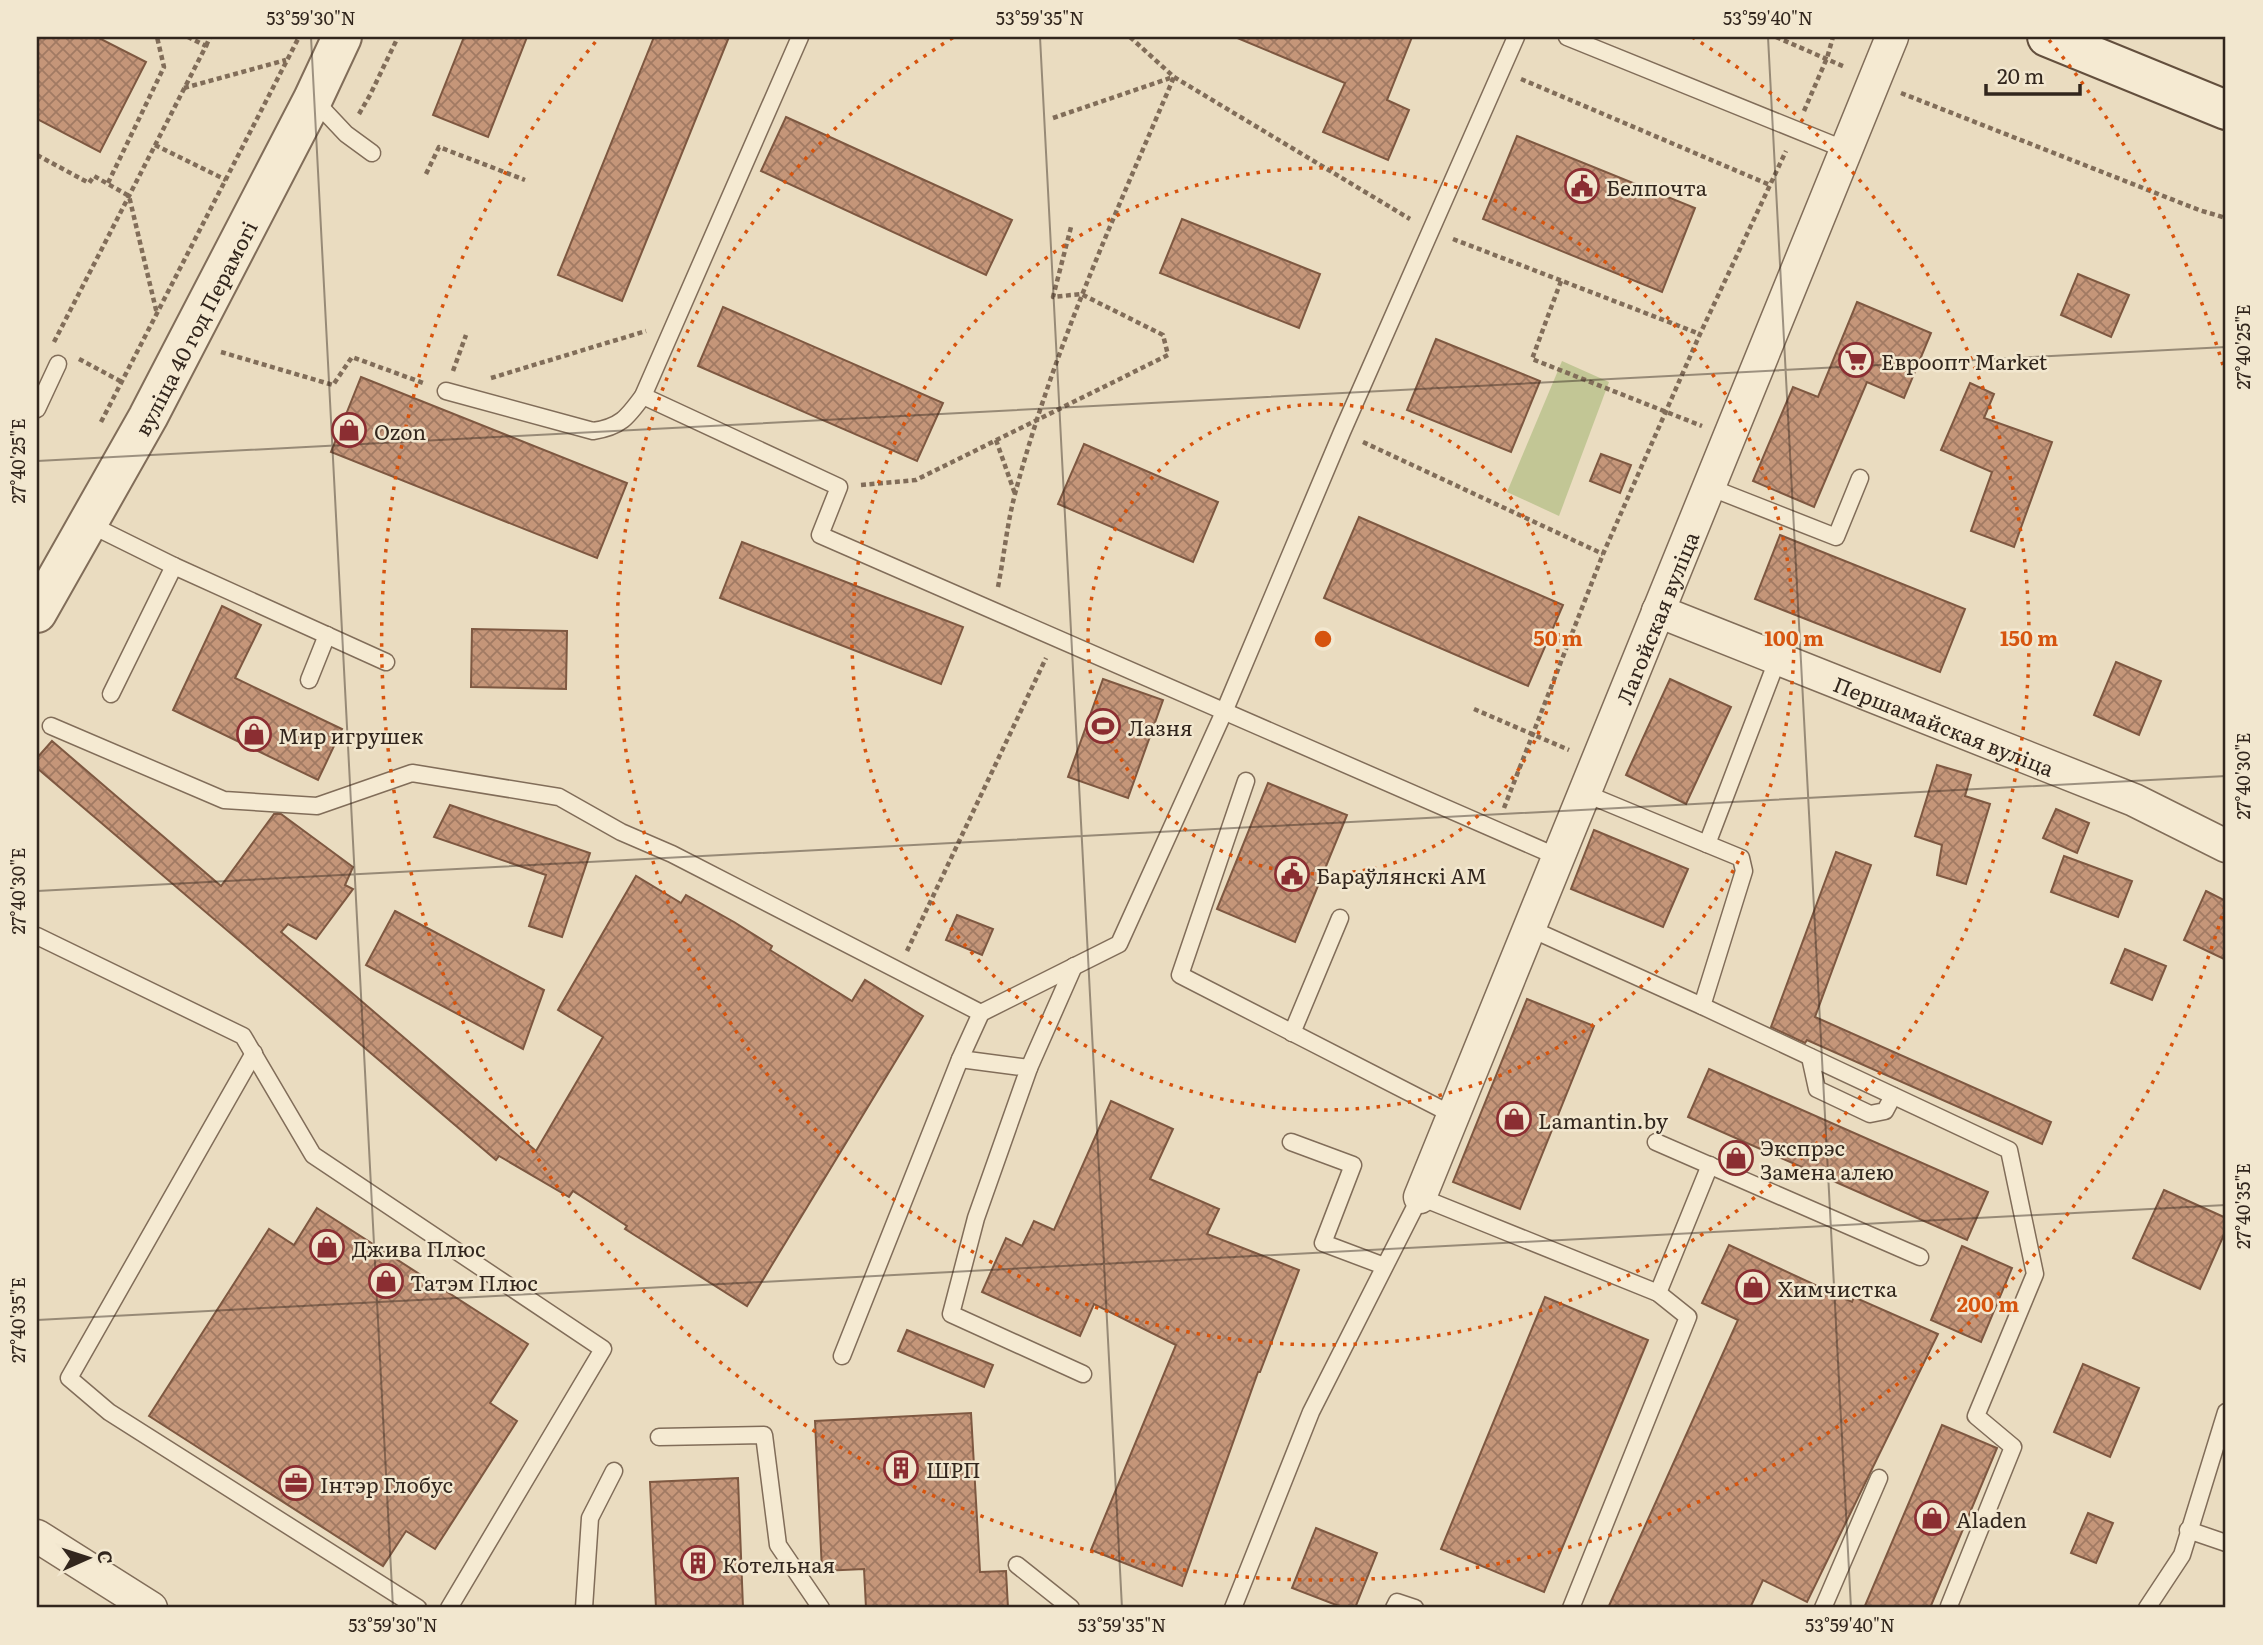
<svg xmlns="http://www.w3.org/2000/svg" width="2263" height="1645" viewBox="0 0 2263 1645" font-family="Literata,serif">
  <defs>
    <pattern id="building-cross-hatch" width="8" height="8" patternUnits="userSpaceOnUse" patternTransform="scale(1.75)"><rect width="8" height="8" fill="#c59679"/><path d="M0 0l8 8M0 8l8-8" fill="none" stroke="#a17a63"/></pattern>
  </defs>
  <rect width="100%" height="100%" fill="#eadcc0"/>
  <polygon fill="#c2c695" points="1562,361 1609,382 1559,516 1507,492"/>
  <g fill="url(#building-cross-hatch)" stroke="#7e5841" stroke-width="2">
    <polygon points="37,37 97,37 146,62 100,152 37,119"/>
    <polygon points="464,37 527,37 488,137 433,115"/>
    <polygon points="654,37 729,37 622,301 558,275"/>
    <polygon points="1235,37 1412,37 1387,100 1409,110 1388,160 1323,132 1345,83"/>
    <polygon points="786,117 1012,220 986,275 761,171"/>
    <polygon points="1517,136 1695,208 1662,292 1483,219"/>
    <polygon points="1182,219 1320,274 1299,328 1160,273"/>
    <polygon points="2078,274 2129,295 2111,337 2061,315"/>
    <polygon points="1857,302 1931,333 1904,398 1867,382 1814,507 1753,481 1793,387 1818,397"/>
    <polygon points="723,307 943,403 917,461 698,366"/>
    <polygon points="1436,339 1540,381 1511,452 1407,410"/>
    <polygon points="361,377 627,483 597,558 331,452"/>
    <polygon points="1970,383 1994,394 1984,418 2052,442 2014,547 1971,531 1992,472 1941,450"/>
    <polygon points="1084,444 1218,502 1193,562 1058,504"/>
    <polygon points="1601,454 1631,465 1620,493 1590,481"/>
    <polygon points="1359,517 1563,605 1528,686 1324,598"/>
    <polygon points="1780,535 1965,609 1940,672 1755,599"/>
    <polygon points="742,542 963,627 941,684 720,598"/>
    <polygon points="222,606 261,625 235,678 342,729 318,780 173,710"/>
    <polygon points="472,629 567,631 566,689 471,687"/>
    <polygon points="2116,662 2161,681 2139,735 2094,715"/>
    <polygon points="1103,679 1163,700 1128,798 1068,777"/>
    <polygon points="1670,679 1731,707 1686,804 1626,775"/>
    <polygon points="52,741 221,886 274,814 281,814 353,867 345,885 353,889 316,939 288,924 281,932 536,1151 603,1037 558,1010 636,876 681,903 686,895 734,922 772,946 770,950 852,1001 865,980 923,1016 747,1306 625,1229 627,1226 573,1191 569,1197 499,1156 496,1160 37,768 37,758"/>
    <polygon points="1937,765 1971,775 1965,796 1990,804 1966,884 1937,875 1942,845 1915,836"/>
    <polygon points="1268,783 1347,815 1295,942 1217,909"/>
    <polygon points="450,805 590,853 562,937 529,926 546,875 434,837"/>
    <polygon points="2056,809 2089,823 2077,853 2043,838"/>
    <polygon points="1594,830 1688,869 1663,927 1571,889"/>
    <polygon points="1836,852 1871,865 1815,1017 2051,1122 2042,1144 1807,1040 1805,1043 1771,1027"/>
    <polygon points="2064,856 2132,881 2118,917 2051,892"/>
    <polygon points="2206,891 2226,901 2226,960 2184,940"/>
    <polygon points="395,911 544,990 523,1049 366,965"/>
    <polygon points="957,915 993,929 982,955 946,940"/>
    <polygon points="2125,949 2166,966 2152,1000 2111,983"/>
    <polygon points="1527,999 1594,1026 1520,1209 1453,1182"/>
    <polygon points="1709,1069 1988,1192 1967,1240 1688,1117"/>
    <polygon points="1111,1101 1173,1129 1150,1179 1219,1209 1207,1234 1299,1270 1260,1372 1258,1372 1182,1586 1091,1550 1176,1345 1094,1304 1080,1336 982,1292 1006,1238 1022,1246 1034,1221 1054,1230"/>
    <polygon points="2164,1190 2226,1218 2226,1230 2200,1289 2133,1258"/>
    <polygon points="317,1208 528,1344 490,1403 517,1421 435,1549 406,1531 383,1566 149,1416 269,1229 294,1245"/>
    <polygon points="1729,1245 1852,1302 1854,1297 1938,1334 1807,1602 1763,1580 1750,1608 1608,1608 1738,1320 1702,1303"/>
    <polygon points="1962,1246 2012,1268 1981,1342 1931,1320"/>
    <polygon points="1545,1297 1648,1340 1544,1592 1441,1549"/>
    <polygon points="907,1330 993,1365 984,1387 898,1351"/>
    <polygon points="2083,1364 2139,1388 2110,1457 2054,1432"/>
    <polygon points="971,1413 980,1572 1006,1571 1008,1608 866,1608 864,1569 822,1571 815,1421"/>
    <polygon points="1942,1425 1997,1448 1930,1608 1864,1608"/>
    <polygon points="738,1478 743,1608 656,1608 650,1482"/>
    <polygon points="2088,1513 2113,1523 2096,1563 2071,1553"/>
    <polygon points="1316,1528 1377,1553 1355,1608 1344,1608 1292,1588"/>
  </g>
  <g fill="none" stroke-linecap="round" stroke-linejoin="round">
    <g stroke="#816d59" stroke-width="19">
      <g id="service">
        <polyline points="1567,37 1846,150"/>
        <polyline points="313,99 346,134 372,153"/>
        <path d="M 446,391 L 593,431 C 620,427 627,418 643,396 L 800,37"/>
        <polyline points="643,396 839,487 820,535 1558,857"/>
        <polyline points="37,409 58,364"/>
        <polyline points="1709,487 1836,537 1860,478"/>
        <polyline points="87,523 174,566 386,662"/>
        <polyline points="309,680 327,635"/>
        <polyline points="111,694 174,566"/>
        <polyline points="51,726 224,800 317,806 412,773 559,797 621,832 672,854 981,1013"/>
        <polyline points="1246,781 1180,975 1453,1115"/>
        <polyline points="1584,793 1707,844"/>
        <polyline points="1529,928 1702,1006 2009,1150 2035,1274 1976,1416 2013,1447 1949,1606 1950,1608"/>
        <polyline points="37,936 243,1036 313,1155 603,1349 449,1608"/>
        <polyline points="1702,1006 1744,871 1741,858 1707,844 1778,658"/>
        <polyline points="1292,1033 1340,918"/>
        <polyline points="254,1053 69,1378 109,1412 418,1608"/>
        <polyline points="1810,1057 1817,1089 1870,1114 1885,1111 1893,1096"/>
        <polyline points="960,1059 1029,1068 976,1218 951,1314 1083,1374"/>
        <polyline points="1029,1068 1074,966"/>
        <polyline points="1291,1142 1353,1165 1323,1243 1384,1266"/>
        <polyline points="1656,1142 1920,1257"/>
        <polyline points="1658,1293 1710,1165"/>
        <polyline points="842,1356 960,1059 981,1013 1119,944 1224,712 1342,432 1516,37"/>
        <polyline points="659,1437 764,1435 778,1545 821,1608"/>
        <polyline points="2188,1530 2226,1543"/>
        <polyline points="1017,1565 1071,1608"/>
        <polyline points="584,1608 590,1518 614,1471"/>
        <polyline points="1233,1608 1311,1412 1420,1197 1658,1293 1688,1317 1571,1608"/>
        <polyline points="1394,1608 1397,1602 1415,1608"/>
        <polyline points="1823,1608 1879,1478"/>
        <polyline points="2147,1608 2182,1555 2226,1412"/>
      </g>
    </g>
    <g stroke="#816d59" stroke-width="35">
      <g id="minor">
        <path id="s1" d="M 1658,611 L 2134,800 L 2226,846"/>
        <path id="s2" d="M 1420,1197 L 1892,37"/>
        <polyline points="37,1536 151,1608"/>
      </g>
    </g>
    <g stroke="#816d59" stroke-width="42">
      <g id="tertiary">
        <path id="s3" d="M 37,613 L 148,417 L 313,99 L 342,37"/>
      </g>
    </g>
    <g stroke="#634f3d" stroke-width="42">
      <polyline id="secondary" points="2047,37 2226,110"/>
    </g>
    <g stroke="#816d59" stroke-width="4.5" stroke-dasharray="5 3.5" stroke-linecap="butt">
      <polyline points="1130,37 1174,77 1410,219"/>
      <polyline points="1776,37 1845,67"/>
      <polyline points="206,46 210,37"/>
      <polyline points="1521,79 1770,185"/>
      <polyline points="184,88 286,60"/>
      <polyline points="1901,93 2199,210 2226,218"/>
      <polyline points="1804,111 1827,58 1833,37"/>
      <polyline points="359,114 370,95 398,37"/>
      <polyline points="1053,118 1173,77"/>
      <polyline points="155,145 226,180"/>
      <polyline points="37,155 89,183 94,176 129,196 157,314"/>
      <polyline points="426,174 439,147 525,180"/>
      <polyline points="108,183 164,67 157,37"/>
      <polyline points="1453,239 1700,334"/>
      <polyline points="1561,281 1532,359 1702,426"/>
      <polyline points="54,342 206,46 188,37"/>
      <polyline points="221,352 333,385 352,357 426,384"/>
      <polyline points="79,359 122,382"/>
      <polyline points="453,371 466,335"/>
      <polyline points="491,378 646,331"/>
      <polyline points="101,422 299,37"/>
      <polyline points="996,440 1015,494"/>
      <polyline points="1363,442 1603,554"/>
      <polyline points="861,485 916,480 1168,355 1163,335 1081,294 1053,297 1071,227"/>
      <path d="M 998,587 C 1004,556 1007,524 1015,494 C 1053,350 1116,213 1174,77"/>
      <polyline points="1474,709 1569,750"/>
      <polyline points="1504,808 1603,554 1700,334 1786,151"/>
      <polyline points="907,951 1046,658"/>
    </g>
    <use href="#service" stroke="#f5ead2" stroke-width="16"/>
    <use href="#minor" stroke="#f5ead2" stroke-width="32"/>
    <use href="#tertiary" stroke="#f5ead2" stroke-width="38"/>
    <use href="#secondary" stroke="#f5ead2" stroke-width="38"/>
  </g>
  <path fill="none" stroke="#32261d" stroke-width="2" stroke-opacity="0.45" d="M 311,37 L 393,1608M 1040,37 L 1122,1608M 1768,37 L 1851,1608M 37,461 L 2226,347M 37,891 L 2226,776M 37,1320 L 2226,1205"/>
  <g fill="none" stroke="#d6540e" stroke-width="3.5" stroke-dasharray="3.5 7">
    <circle cx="1323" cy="639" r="235"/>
    <circle cx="1323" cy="639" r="471"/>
    <path d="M1692 37A706 706 0 1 1 954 37"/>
    <path d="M2225 906A941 941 0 1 1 597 40M2049 40A941 941 0 0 1 2225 372"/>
  </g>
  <defs>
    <g id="civic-ring" transform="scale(1.75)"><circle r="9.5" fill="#f2e7cf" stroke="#8b2e32" stroke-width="1.5"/><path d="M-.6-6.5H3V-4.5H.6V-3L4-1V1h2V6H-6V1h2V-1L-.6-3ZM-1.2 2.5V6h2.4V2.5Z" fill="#8b2e32"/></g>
    <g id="supermarket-ring" transform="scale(1.75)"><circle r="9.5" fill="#f2e7cf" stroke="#8b2e32" stroke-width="1.5"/><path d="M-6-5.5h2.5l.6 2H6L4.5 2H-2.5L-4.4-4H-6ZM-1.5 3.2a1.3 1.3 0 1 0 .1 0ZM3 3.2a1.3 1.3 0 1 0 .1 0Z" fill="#8b2e32"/></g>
    <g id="shop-ring" transform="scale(1.75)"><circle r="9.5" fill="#f2e7cf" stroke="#8b2e32" stroke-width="1.5"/><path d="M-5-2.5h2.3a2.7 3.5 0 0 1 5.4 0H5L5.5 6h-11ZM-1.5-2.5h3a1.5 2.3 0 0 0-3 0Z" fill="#8b2e32"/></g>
    <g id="stadium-ring" transform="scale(1.75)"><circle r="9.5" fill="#f2e7cf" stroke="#8b2e32" stroke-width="1.5"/><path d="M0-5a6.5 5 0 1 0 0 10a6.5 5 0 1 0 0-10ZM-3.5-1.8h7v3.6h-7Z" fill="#8b2e32"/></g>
    <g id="building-ring" transform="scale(1.75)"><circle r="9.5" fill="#f2e7cf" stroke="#8b2e32" stroke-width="1.5"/><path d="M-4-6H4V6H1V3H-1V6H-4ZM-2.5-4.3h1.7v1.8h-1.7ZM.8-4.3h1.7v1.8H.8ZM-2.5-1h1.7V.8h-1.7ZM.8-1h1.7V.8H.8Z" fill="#8b2e32"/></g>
    <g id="office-ring" transform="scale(1.75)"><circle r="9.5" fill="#f2e7cf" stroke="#8b2e32" stroke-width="1.5"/><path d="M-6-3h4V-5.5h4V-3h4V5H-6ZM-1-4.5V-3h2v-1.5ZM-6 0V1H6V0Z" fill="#8b2e32"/></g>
  </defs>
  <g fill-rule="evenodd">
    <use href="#civic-ring" x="1582" y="186"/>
    <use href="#supermarket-ring" x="1856" y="360"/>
    <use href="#shop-ring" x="349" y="430"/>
    <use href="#stadium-ring" x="1103" y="726"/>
    <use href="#shop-ring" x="254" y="734"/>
    <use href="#civic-ring" x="1292" y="874"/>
    <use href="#shop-ring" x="1514" y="1119"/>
    <use href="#shop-ring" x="1736" y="1158"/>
    <use href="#shop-ring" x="327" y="1247"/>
    <use href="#shop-ring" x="386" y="1281"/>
    <use href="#shop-ring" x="1753" y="1287"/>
    <use href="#building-ring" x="901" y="1468"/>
    <use href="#office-ring" x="296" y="1483"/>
    <use href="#shop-ring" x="1932" y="1518"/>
    <use href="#building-ring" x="698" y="1563"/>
  </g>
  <g text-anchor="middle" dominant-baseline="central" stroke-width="5" stroke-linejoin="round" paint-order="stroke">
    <g font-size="21" fill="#32261d" stroke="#f2e7cf" text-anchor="start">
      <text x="1606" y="186">Белпочта</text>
      <text x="1881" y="360">Евроопт Market</text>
      <text x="374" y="430">Ozon</text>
      <text x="1128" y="726">Лазня</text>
      <text x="278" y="734">Мир игрушек</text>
      <text x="1316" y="874">Бараўлянскі АМ</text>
      <text x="1538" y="1119">Lamantin.by</text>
      <text x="1760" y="1146">Экспрэс<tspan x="1760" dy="24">Замена алею</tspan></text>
      <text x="352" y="1247">Джива Плюс</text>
      <text x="410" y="1281">Татэм Плюс</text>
      <text x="1778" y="1287">Химчистка</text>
      <text x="926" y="1468">ШРП</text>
      <text x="320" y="1483">Інтэр Глобус</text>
      <text x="1956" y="1518">Aladen</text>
      <text x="722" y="1563">Котельная</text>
    </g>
    <g font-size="21" fill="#32261d" stroke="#f2e7cf">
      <text stroke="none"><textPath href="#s3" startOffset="326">вуліца 40 год Перамогі</textPath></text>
      <text stroke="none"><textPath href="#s2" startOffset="626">Лагойская вуліца</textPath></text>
      <text stroke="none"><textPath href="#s1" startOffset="308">Першамайская вуліца</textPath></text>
    </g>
  </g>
  <circle cx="1323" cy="639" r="10" fill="#d6540e" stroke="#f2e7cf" stroke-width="3.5"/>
  <g font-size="21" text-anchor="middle" font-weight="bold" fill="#d6540e" stroke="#f2e7cf" stroke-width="5" stroke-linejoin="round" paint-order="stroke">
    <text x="1558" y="646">50 m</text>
    <text x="1794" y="646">100 m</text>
    <text x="2029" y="646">150 m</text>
    <text x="1988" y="1312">200 m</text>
  </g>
  <rect width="2263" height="1645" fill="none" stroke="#f2e7cf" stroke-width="77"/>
  <g transform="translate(88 1558) rotate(87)" stroke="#f2e7cf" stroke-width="5" paint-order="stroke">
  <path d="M0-5L12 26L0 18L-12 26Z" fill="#32261d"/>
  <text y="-10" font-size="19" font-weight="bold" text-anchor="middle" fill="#32261d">С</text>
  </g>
  <path d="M1986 84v10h94v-10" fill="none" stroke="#32261d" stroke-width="3.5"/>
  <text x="1997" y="84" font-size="21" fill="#32261d" stroke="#f2e7cf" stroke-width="5" paint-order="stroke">20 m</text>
  <rect x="38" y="38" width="2186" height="1568" fill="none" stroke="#32261d" stroke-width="2.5"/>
  <g font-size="18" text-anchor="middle" fill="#32261d">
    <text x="311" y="25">53°59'30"N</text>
    <text x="1040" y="25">53°59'35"N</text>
    <text x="1768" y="25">53°59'40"N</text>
    <text transform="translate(2244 347) rotate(-90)" y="6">27°40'25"E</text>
    <text transform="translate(19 461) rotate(-90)" y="6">27°40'25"E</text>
    <text transform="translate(2244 776) rotate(-90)" y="6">27°40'30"E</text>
    <text transform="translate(19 891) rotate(-90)" y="6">27°40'30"E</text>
    <text transform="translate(2244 1206) rotate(-90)" y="6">27°40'35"E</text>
    <text transform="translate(19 1320) rotate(-90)" y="6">27°40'35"E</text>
    <text x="393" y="1632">53°59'30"N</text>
    <text x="1122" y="1632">53°59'35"N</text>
    <text x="1850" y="1632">53°59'40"N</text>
  </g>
</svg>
